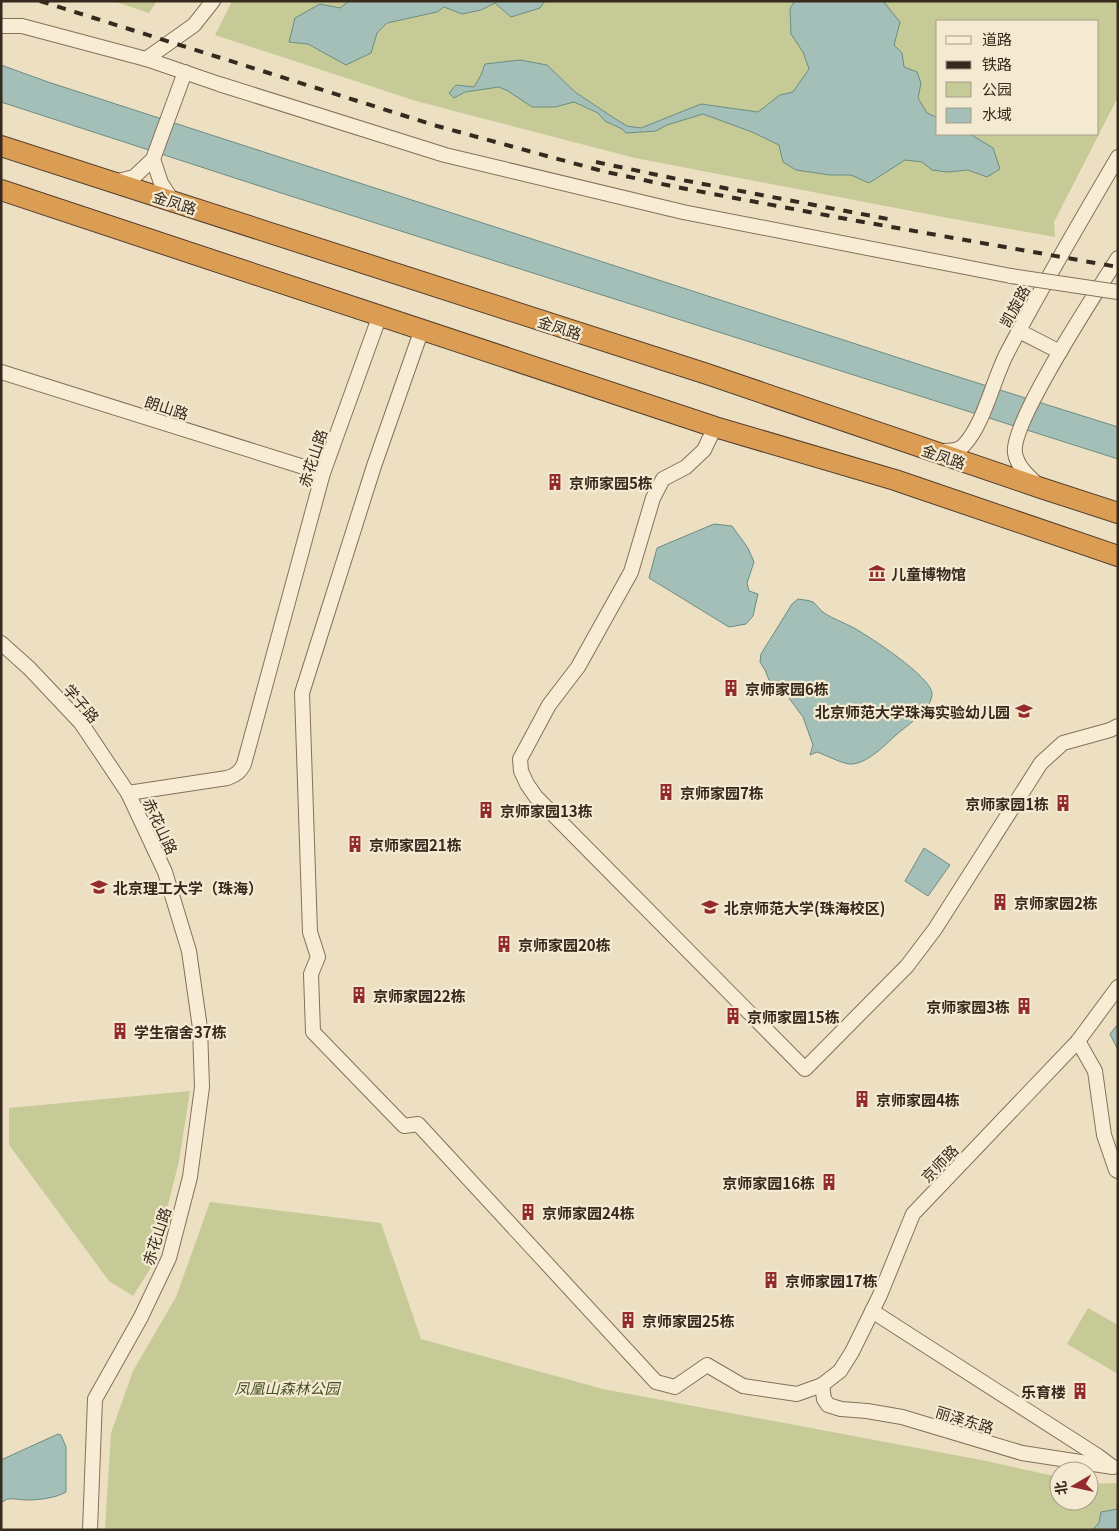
<svg xmlns="http://www.w3.org/2000/svg" width="1119" height="1531" viewBox="0 0 1119 1531" font-family="Georgia,'Noto Sans SC',serif">
  <rect width="100%" height="100%" fill="#eddfc2"/>
  <g fill="#c5ca96" fill-rule="evenodd">
    <polygon points="113,1 157,1 149,13"/>
    <path d="M 232,1 L 1118,1 L 1118,97 L 1054,222 L 1055,237 L 948,218 L 635,158 L 416,101 L 215,35 ZM 938,21 L 1098,21 L 1098,134 L 938,134 Z"/>
    <polygon points="190,1091 179,1161 162,1229 150,1269 133,1296 109,1281 9,1145 9,1108"/>
    <polygon points="210,1202 381,1223 421,1339 603,1389 981,1460 1059,1477 1059,1501 1089,1501 1089,1484 1118,1483 1118,1530 105,1530 111,1433 133,1371 176,1297"/>
    <polygon points="1088,1308 1118,1325 1118,1374 1067,1344"/>
  </g>
  <g fill="#a4bfb7" stroke="#6b8d84">
    <polygon points="349,1 545,1 540,8 511,17 495,3 481,10 462,14 444,7 437,12 387,23 377,33 371,53 346,65 308,44 289,42 295,18 320,4 340,8"/>
    <polygon points="795,1 883,1 900,22 894,45 902,53 904,67 917,72 921,83 918,98 927,113 938,118 938,134 970,134 993,148 1000,169 987,177 968,170 947,172 932,170 922,162 905,160 869,183 851,175 830,175 796,170 783,162 779,145 752,132 703,114 667,125 656,131 626,133 622,129 605,121 598,113 574,102 555,107 532,107 508,91 499,87 465,92 454,98 449,93 456,85 474,87 481,75 485,64 520,60 547,65 575,92 614,118 627,126 641,128 701,104 758,112 780,95 793,92 809,69 803,52 791,34 790,8"/>
    <polygon points="1,65 48,82 933,369 1118,427 1118,459 278,192 1,102"/>
    <polygon points="714,524 732,526 748,548 754,562 747,583 749,591 758,594 753,616 746,624 729,627 649,578 657,548"/>
    <path d="M 798,599 C 803,600 809,600 813,602 C 817,605 820,610 824,613 C 833,619 845,623 854,628 C 870,637 930,676 932,693 C 933,709 906,726 896,735 C 885,745 868,763 852,764 C 844,765 826,755 817,752 L 810,755 L 813,745 L 803,717 L 783,690 L 769,680 L 765,670 L 760,662 L 761,654 L 792,604 Z"/>
    <polygon points="924,848 950,865 928,896 905,881"/>
    <polygon points="1118,1024 1118,1050 1110,1034"/>
    <path d="M 58,1434 L 61,1435 L 66,1447 L 66,1492 C 56,1498 39,1500 27,1500 C 20,1500 14,1498 7,1499 L 1,1503 L 1,1460 Z"/>
    <polygon points="1118,1509 1118,1530 1092,1530 1099,1523 1101,1512"/>
  </g>
  <g fill="none" stroke-linecap="round" stroke-linejoin="round">
    <g stroke="#867059" stroke-width="16">
      <g id="minor">
        <polyline points="1,26 22,26 146,59 219,84 445,155 683,212 1011,276"/>
        <polyline points="146,59 194,25 213,1"/>
        <polyline points="153,159 161,183 172,200"/>
        <polyline points="114,182 134,177 153,159 185,72"/>
        <polyline points="422,329 374,466 302,693 310,932 318,957 311,974 313,1032 404,1126 418,1124 656,1382 675,1387 707,1365 743,1386 797,1394 822,1385 840,1371 852,1352 880,1295 913,1214 1078,1041 1118,987"/>
        <polyline points="1019,331 1060,352"/>
        <polyline points="1,372 323,473"/>
        <polyline points="715,427 704,450 686,467 663,479 653,498 631,572 578,667 549,705 520,759 521,771 527,784 536,797 805,1069 907,966 935,929 1041,763 1063,743 1110,730 1118,726"/>
        <path d="M 939,451 C 947,451 958,452 964,445 C 984,424 993,380 1007,353 C 1042,286 1080,222 1118,157"/>
        <path d="M 1037,484 C 1028,476 1017,466 1015,453 C 1010,423 1098,290 1118,258"/>
        <polyline points="1,643 29,668 81,723 128,793 165,872 189,951 200,1028 202,1087 190,1177 169,1258 141,1317 95,1399 90,1530"/>
        <path d="M 128,793 L 227,778 C 236,775 240,772 244,764 L 323,473 L 380,315"/>
        <polyline points="1078,1041 1095,1071 1104,1135 1116,1170 1118,1171"/>
        <polyline points="872,1311 1098,1456 1110,1465"/>
        <polyline points="822,1385 824,1399 828,1405 841,1409 867,1411 902,1417 1022,1453 1113,1467"/>
      </g>
    </g>
    <g stroke="#543f2e" stroke-width="22">
      <g id="highway">
        <polyline points="1,146 707,374 1041,488 1118,513"/>
        <polyline points="1,190 715,427 895,480 1118,556"/>
      </g>
    </g>
    <use href="#minor" stroke="#f8edd4" stroke-width="14"/>
    <use href="#highway" stroke="#db9d53" stroke-width="20"/>
    <g stroke="#36291d" stroke-width="4" stroke-dasharray="9 9" stroke-linecap="butt">
      <polyline points="40,1 437,126 602,171 676,187 852,220 1118,267"/>
      <polyline points="596,162 677,179 888,219"/>
    </g>
    <g stroke="#867059" stroke-width="16" stroke-linecap="butt">
      <polyline id="minor-bridge" points="1011,276 1118,292"/>
    </g>
    <use href="#minor-bridge" stroke="#f8edd4" stroke-width="14"/>
  </g>
  <defs>
    <g id="building-bare" transform="scale(1.35)"><path d="M-4-6H4V6H1V3H-1V6H-4ZM-2.5-4.3h1.7v1.8h-1.7ZM.8-4.3h1.7v1.8H.8ZM-2.5-1h1.7V.8h-1.7ZM.8-1h1.7V.8H.8Z" fill="#932b2d" stroke="#f4ead1" stroke-width="2.5" paint-order="stroke"/></g>
    <g id="museum-bare" transform="scale(1.35)"><path d="M0-6L6-3V-2H-6V-3ZM-5-1h2V3h-2ZM-1-1h2V3h-2ZM3-1h2V3H3ZM-6 4H6V6H-6Z" fill="#932b2d" stroke="#f4ead1" stroke-width="2.5" paint-order="stroke"/></g>
    <g id="school-bare" transform="scale(1.35)"><path d="M0-5L7-2L0 1L-7-2ZM-4 1L0 2.5L4 1V4Q0 6-4 4Z" fill="#932b2d" stroke="#f4ead1" stroke-width="2.5" paint-order="stroke"/></g>
    <g id="university-bare" transform="scale(1.35)"><path d="M0-5L7-2L0 1L-7-2ZM-4 1L0 2.5L4 1V4Q0 6-4 4Z" fill="#932b2d" stroke="#f4ead1" stroke-width="2.5" paint-order="stroke"/></g>
  </defs>
  <g fill-rule="evenodd">
    <use href="#building-bare" x="555" y="482"/>
    <use href="#museum-bare" x="877" y="573"/>
    <use href="#building-bare" x="731" y="688"/>
    <use href="#school-bare" x="1024" y="711"/>
    <use href="#building-bare" x="666" y="792"/>
    <use href="#building-bare" x="1063" y="803"/>
    <use href="#building-bare" x="486" y="810"/>
    <use href="#building-bare" x="355" y="844"/>
    <use href="#university-bare" x="99" y="887"/>
    <use href="#building-bare" x="1000" y="902"/>
    <use href="#university-bare" x="710" y="907"/>
    <use href="#building-bare" x="504" y="944"/>
    <use href="#building-bare" x="359" y="995"/>
    <use href="#building-bare" x="1024" y="1006"/>
    <use href="#building-bare" x="733" y="1016"/>
    <use href="#building-bare" x="120" y="1031"/>
    <use href="#building-bare" x="862" y="1099"/>
    <use href="#building-bare" x="829" y="1182"/>
    <use href="#building-bare" x="528" y="1212"/>
    <use href="#building-bare" x="771" y="1280"/>
    <use href="#building-bare" x="628" y="1320"/>
    <use href="#building-bare" x="1080" y="1391"/>
  </g>
  <g text-anchor="middle" dominant-baseline="central" stroke-width="4.5" stroke-linejoin="round" paint-order="stroke">
    <g font-size="15" fill="#36291d" stroke="#f4ead1">
      <text transform="translate(175 202) rotate(18)">金凤路</text>
      <text transform="translate(1014 306) rotate(-61)">凯旋路</text>
      <text transform="translate(560 327) rotate(18)">金凤路</text>
      <text transform="translate(167 407) rotate(18)">朗山路</text>
      <text transform="translate(944 456) rotate(19)">金凤路</text>
      <text transform="translate(312 458) rotate(-72)">赤花山路</text>
      <text transform="translate(82 703) rotate(49)">学子路</text>
      <text transform="translate(161 826) rotate(65)">赤花山路</text>
      <text transform="translate(939 1163) rotate(-46)">京师路</text>
      <text transform="translate(156 1236) rotate(-72)">赤花山路</text>
      <text transform="translate(965 1419) rotate(17)">丽泽东路</text>
    </g>
    <g font-size="15" font-weight="bold" fill="#36291d" stroke="#f4ead1" text-anchor="start">
      <text x="569" y="482">京师家园5栋</text>
      <text x="891" y="573">儿童博物馆</text>
      <text x="745" y="688">京师家园6栋</text>
      <text x="1010" y="711" text-anchor="end">北京师范大学珠海实验幼儿园</text>
      <text x="680" y="792">京师家园7栋</text>
      <text x="1049" y="803" text-anchor="end">京师家园1栋</text>
      <text x="500" y="810">京师家园13栋</text>
      <text x="369" y="844">京师家园21栋</text>
      <text x="113" y="887">北京理工大学（珠海）</text>
      <text x="1014" y="902">京师家园2栋</text>
      <text x="724" y="907">北京师范大学(珠海校区)</text>
      <text x="518" y="944">京师家园20栋</text>
      <text x="373" y="995">京师家园22栋</text>
      <text x="1010" y="1006" text-anchor="end">京师家园3栋</text>
      <text x="747" y="1016">京师家园15栋</text>
      <text x="134" y="1031">学生宿舍37栋</text>
      <text x="876" y="1099">京师家园4栋</text>
      <text x="815" y="1182" text-anchor="end">京师家园16栋</text>
      <text x="542" y="1212">京师家园24栋</text>
      <text x="785" y="1280">京师家园17栋</text>
      <text x="642" y="1320">京师家园25栋</text>
      <text x="1066" y="1391" text-anchor="end">乐育楼</text>
    </g>
    <g font-size="15" font-style="italic" fill="#475224" stroke="#f4ead1">
      <text x="287" y="1387">凤凰山森林公园</text>
    </g>
  </g>
  <rect width="1119" height="1531" fill="none" stroke="#36291d" stroke-width="5"/>
  <rect x="936" y="20" width="162" height="115" fill="#f4ead1" stroke="#a89d89"/>
  <rect x="946" y="36" width="25" height="8" fill="#f8edd4" stroke="#a89d89"/>
  <text x="982" y="45" font-size="15" fill="#36291d">道路</text>
  <rect x="946" y="61" width="25" height="8" fill="#36291d" stroke="#a89d89"/>
  <text x="982" y="70" font-size="15" fill="#36291d">铁路</text>
  <rect x="946" y="82" width="25" height="15" fill="#c5ca96" stroke="#a89d89"/>
  <text x="982" y="95" font-size="15" fill="#36291d">公园</text>
  <rect x="946" y="108" width="25" height="15" fill="#a4bfb7" stroke="#a89d89"/>
  <text x="982" y="120" font-size="15" fill="#36291d">水域</text>
  <g transform="translate(1074 1486) rotate(261)"><circle r="24" fill="#f4ead1" stroke="#a89d89"/>
  <path d="M0-4L9 19L0 12L-9 19Z" fill="#932b2d"/>
  <text y="-8" font-size="14" font-weight="bold" text-anchor="middle" fill="#36291d">北</text>
  </g>
</svg>
